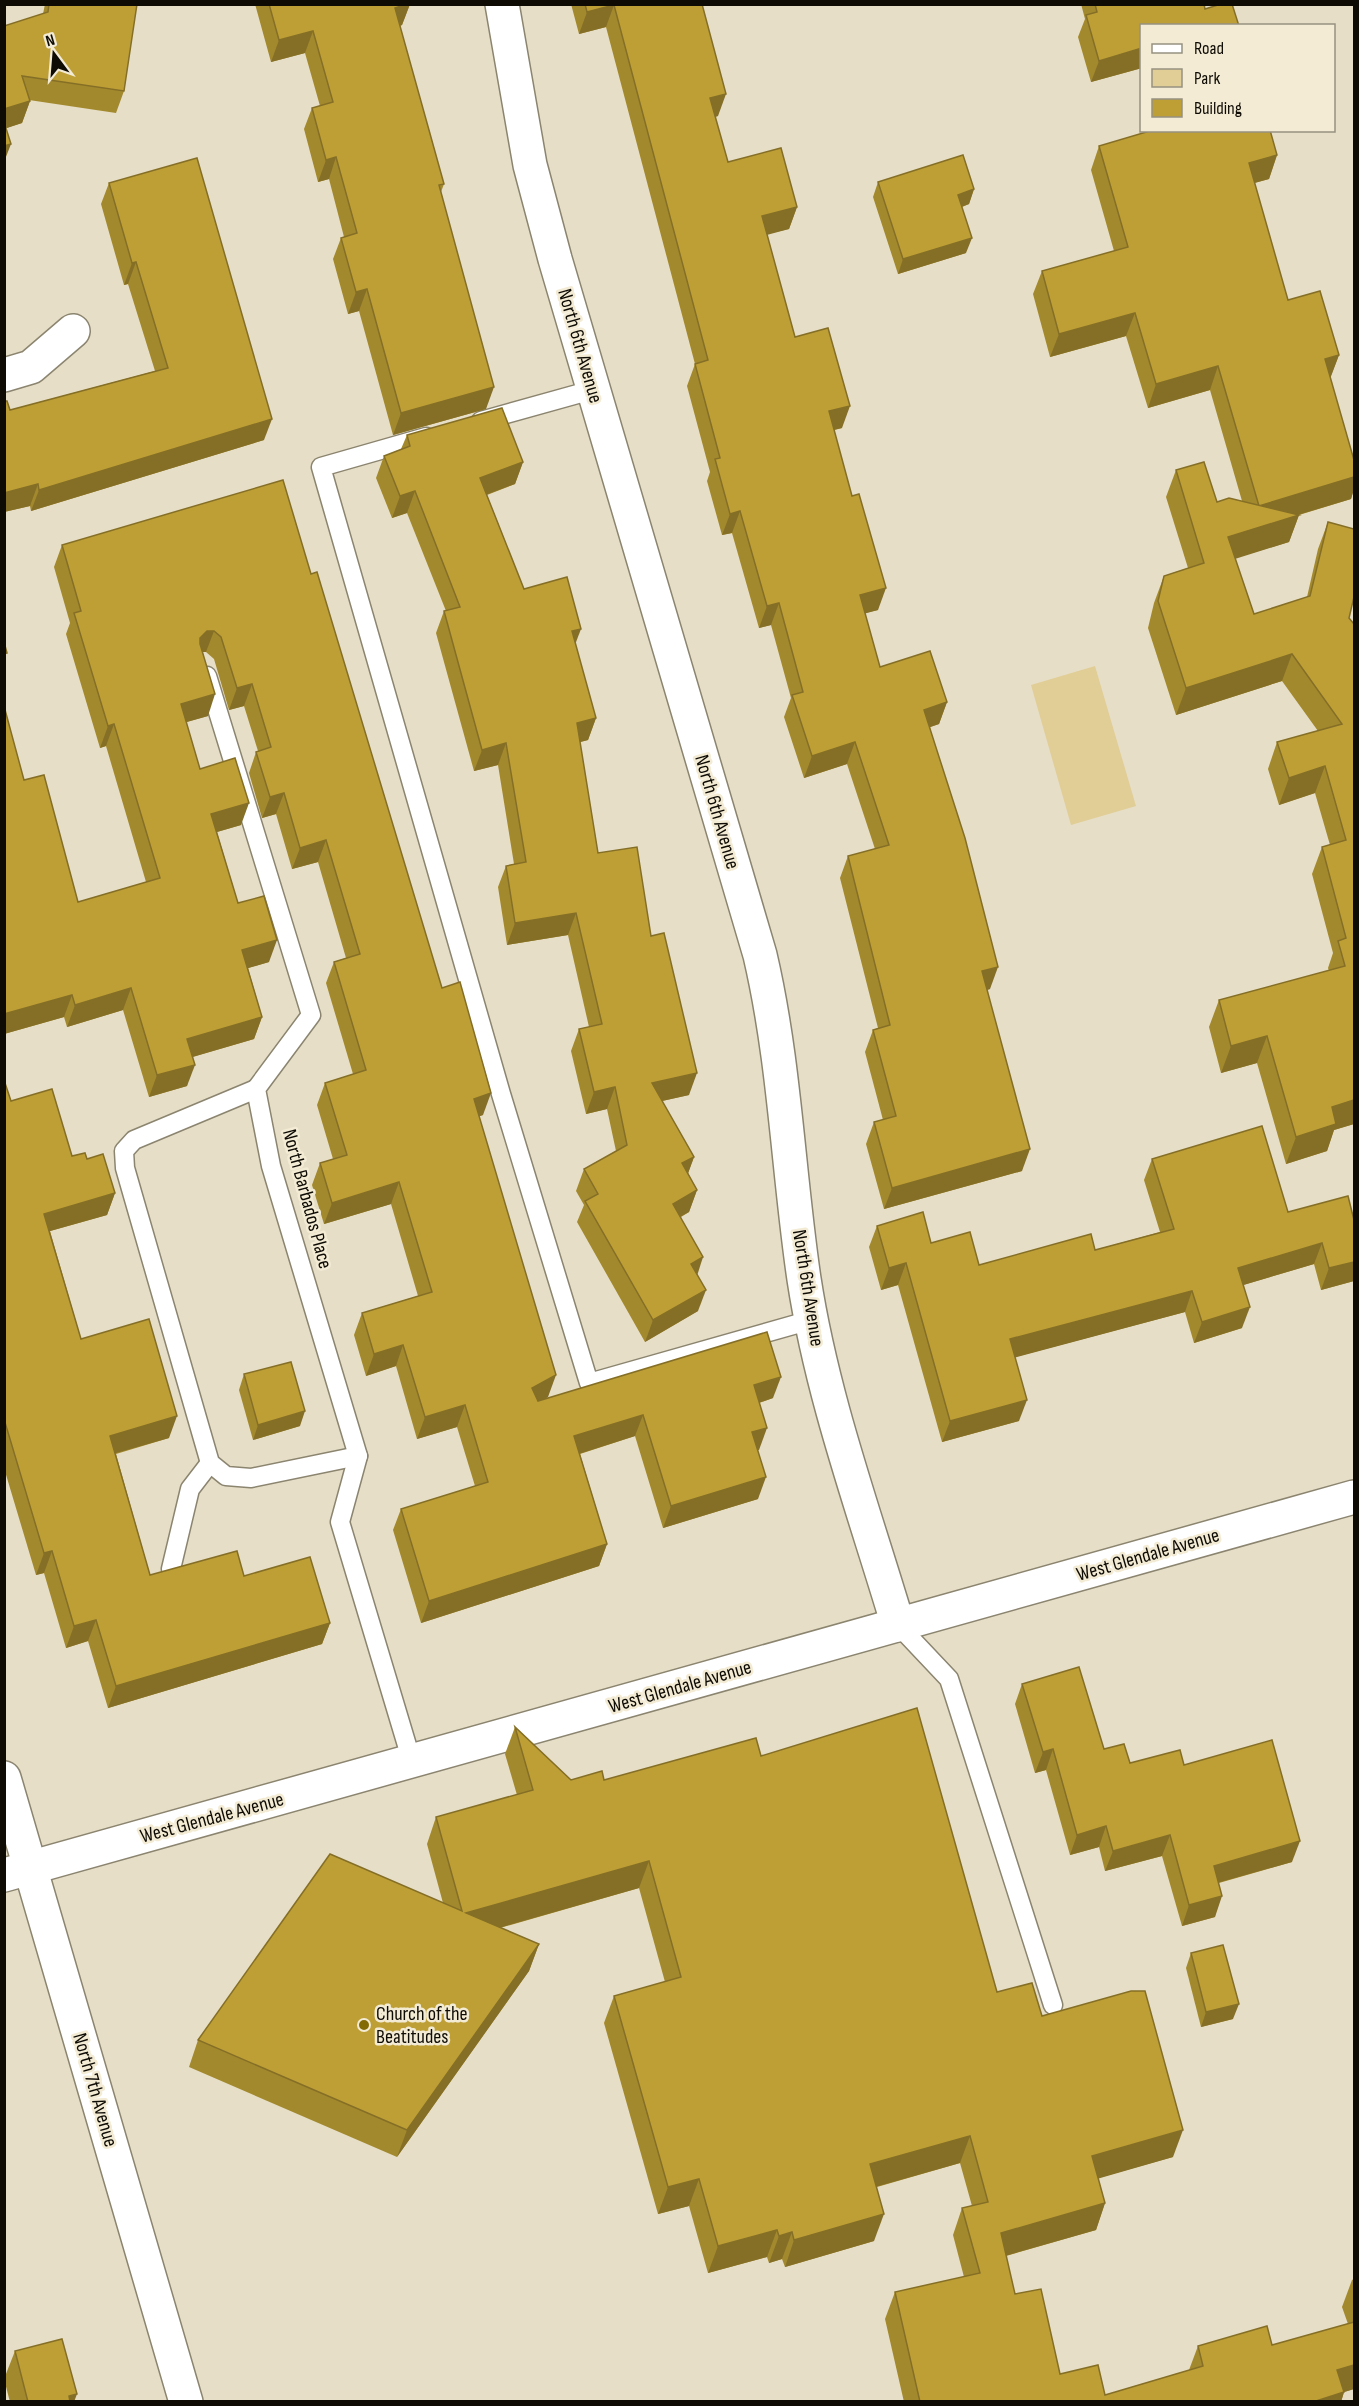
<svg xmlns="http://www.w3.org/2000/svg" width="1359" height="2406" viewBox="0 0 1359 2406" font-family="'Sofia Sans Condensed',sans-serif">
  <rect width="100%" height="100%" fill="#e6dec7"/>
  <polygon fill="#e1ce96" points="1095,666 1136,806 1071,825 1031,685"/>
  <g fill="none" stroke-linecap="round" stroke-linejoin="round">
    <g stroke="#8b846f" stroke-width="21">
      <g id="service">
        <polyline points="481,421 592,390"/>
        <polyline points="426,437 321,467 501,1094 589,1383 811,1320"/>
        <polyline points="207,676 311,1015 256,1089 271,1166 358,1456 340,1522 412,1762"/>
        <polyline points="256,1089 134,1140 124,1151 125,1168 210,1463 226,1476 251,1478 358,1456"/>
        <polyline points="171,1569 190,1489 210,1463"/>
        <polyline points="898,1625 949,1679 1053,2005"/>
      </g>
    </g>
    <g stroke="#8b846f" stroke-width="36">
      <g id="minor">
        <path d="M 502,4 L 530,165 L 555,259 L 760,955 C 785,1062 788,1171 804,1279 C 822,1397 864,1511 898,1625"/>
        <polyline points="4,375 31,367 73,331"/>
      </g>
    </g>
    <g stroke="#8b846f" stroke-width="36">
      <g id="secondary">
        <polyline points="4,1778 186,2402"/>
        <polyline points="4,1875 1354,1497"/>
      </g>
    </g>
    <use href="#service" stroke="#fff" stroke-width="18"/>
    <use href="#minor" stroke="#fff" stroke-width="33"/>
    <use href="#secondary" stroke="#fff" stroke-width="33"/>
  </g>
  <g fill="#a3892e">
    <polygon points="45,4 137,4 124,91 116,113 29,100 30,101 22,123 6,128 4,26 43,14"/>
    <polygon points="255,4 410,4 402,25 400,26 444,184 441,192 486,409 393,435 359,311 348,314 333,259 341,238 344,237 329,179 318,182 304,129 312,108 320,106 305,53 271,62"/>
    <polygon points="571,4 702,4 718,116 715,117 728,162 797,207 789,229 767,234 795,337 842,428 834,430 878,610 865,613 880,667 947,702 939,724 930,727 990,989 987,990 1022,1171 884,1209 866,1144 874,1122 883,1120 865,1052 873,1030 878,1028 840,878 848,856 875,849 847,764 804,778 784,717 791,698 771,625 759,628 732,533 722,535 707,481 710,472 687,386 695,364 606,27 579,34"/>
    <polygon points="1081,4 1204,4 1142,26 1142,68 1091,82 1078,37 1085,19"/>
    <polygon points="1099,146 1277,155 1269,179 1254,183 1288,300 1339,355 1330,378 1354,460 1354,489 1351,499 1299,515 1289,542 1235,558 1254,614 1307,597 1318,549 1328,522 1349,618 1354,624 1354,1124 1334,1130 1327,1151 1286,1164 1257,1063 1221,1073 1209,1027 1219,1000 1329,971 1328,968 1333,953 1312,874 1322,847 1330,845 1315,793 1279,805 1268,769 1277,742 1318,731 1282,681 1176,715 1148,628 1154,603 1164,576 1188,568 1166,497 1176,470 1217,502 1242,501 1210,390 1148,408 1126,336 1050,357 1033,294 1042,271 1114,251 1091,170"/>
    <polygon points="878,182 974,189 969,204 962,207 966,253 898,274 873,197"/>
    <polygon points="109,183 264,440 31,511 30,506 4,512 4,401 10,410 155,371 128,284 124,285 101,204"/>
    <polygon points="407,435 523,462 515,484 487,495 524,589 575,643 596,718 588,740 580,742 598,853 651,936 689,1095 662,1101 694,1157 688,1173 697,1190 689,1212 681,1217 697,1274 698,1311 645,1342 577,1222 584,1205 576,1191 584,1169 616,1151 607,1109 586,1114 571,1051 579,1029 589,1027 568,935 507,945 498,887 506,866 514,864 498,765 474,771 436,633 444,611 446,611 407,513 392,518 376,478 384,456 401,449"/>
    <polygon points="62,545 311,574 442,988 483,1115 479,1116 548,1397 542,1400 773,1398 759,1403 759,1450 758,1450 758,1499 663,1528 635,1436 580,1454 607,1544 599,1566 421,1623 393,1530 401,1509 475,1486 457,1427 417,1439 396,1366 366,1376 354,1335 362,1313 418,1296 391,1204 324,1224 312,1185 320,1163 333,1159 317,1105 325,1083 353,1074 326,983 334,962 346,958 318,862 292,869 276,814 262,818 249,773 256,752 258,751 244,706 229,710 214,659 206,652 203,652 208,716 186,722 200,769 241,825 217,832 238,903 269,962 248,968 262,1017 254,1039 192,1057 187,1086 149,1097 123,1010 67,1027 64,1017 4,1034 4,706 24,780 78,902 146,882 106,746 100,748 66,634 70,623 54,567"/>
    <polygon points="4,1080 11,1101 72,1156 87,1159 115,1193 107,1215 50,1231 81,1339 169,1438 116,1454 150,1575 244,1576 330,1623 322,1644 108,1708 88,1641 66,1648 44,1573 36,1575 4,1468"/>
    <polygon points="1152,1159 1288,1212 1354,1220 1354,1281 1321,1290 1314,1264 1243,1285 1242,1328 1194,1343 1185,1312 1015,1357 1019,1421 942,1442 898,1285 881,1290 869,1247 877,1226 931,1243 979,1265 1095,1250 1160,1232 1144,1180"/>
    <polygon points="244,1374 300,1426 253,1440 239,1390"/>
    <polygon points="1022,1684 1104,1749 1130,1763 1184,1765 1292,1862 1219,1883 1215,1917 1182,1926 1162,1856 1105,1871 1099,1847 1070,1855 1046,1770 1035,1773 1015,1704"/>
    <polygon points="515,1727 571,1780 604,1780 761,1756 997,1992 1042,2016 1173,2157 1098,2178 1105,2203 1096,2230 1006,2256 1015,2294 1060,2374 1105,2395 1189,2370 1198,2346 1272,2345 1348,2324 1342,2307 1352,2280 1354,2279 1354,2389 1344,2392 1341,2402 904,2402 885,2319 895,2292 964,2277 953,2235 962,2208 972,2206 960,2163 877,2187 874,2241 785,2267 782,2259 769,2263 767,2257 708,2273 689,2206 658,2214 604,2023 614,1996 665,1982 639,1888 500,1928 539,1944 529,1971 397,2157 189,2067 198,2040 443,1903 427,1844 436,1817 517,1795 505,1754"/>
    <polygon points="1191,1953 1233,2019 1201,2027 1186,1968"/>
    <polygon points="15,2351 74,2402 10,2402 4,2379"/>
  </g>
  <g fill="#856f26">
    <polygon points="407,4 410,4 402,25 387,30 395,8"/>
    <polygon points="614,5 606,27 579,34 587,12"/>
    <polygon points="313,31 305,53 271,62 279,40"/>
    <polygon points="1142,48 1142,68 1091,82 1099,61"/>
    <polygon points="726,94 718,116 702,120 710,98"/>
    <polygon points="30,101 22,123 4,129 4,109"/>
    <polygon points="11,144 4,162 4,146"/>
    <polygon points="1277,155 1269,179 1240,187 1249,163"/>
    <polygon points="336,157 329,179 318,182 326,160"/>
    <polygon points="974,189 969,204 953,210 958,195"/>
    <polygon points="797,207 789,229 755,238 762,216"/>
    <polygon points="972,238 966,253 898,274 903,259"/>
    <polygon points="136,262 128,284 124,285 132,263"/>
    <polygon points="367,289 359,311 348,314 356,292"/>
    <polygon points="1135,313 1126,336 1050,357 1059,334"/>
    <polygon points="1339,355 1330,379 1325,359"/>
    <polygon points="1218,366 1210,390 1148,408 1156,384"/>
    <polygon points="494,387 486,409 393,435 401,413"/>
    <polygon points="850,406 842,428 821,433 829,411"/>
    <polygon points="272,419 264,440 31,511 39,490"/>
    <polygon points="523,462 515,484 472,500 480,478"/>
    <polygon points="1354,477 1354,489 1351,499 1251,529 1259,506"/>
    <polygon points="38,484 30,506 4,512 4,493"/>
    <polygon points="415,491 407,513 392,518 400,496"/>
    <polygon points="740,511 732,533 722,535 730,514"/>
    <polygon points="1299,515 1289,542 1219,564 1228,537"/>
    <polygon points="886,588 878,610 852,617 860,595"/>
    <polygon points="779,603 771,625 759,628 767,606"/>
    <polygon points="581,629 573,650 572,631"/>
    <polygon points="207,631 214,631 206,652 199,652 200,638"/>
    <polygon points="1292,654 1282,681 1176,715 1186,688"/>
    <polygon points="252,684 244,706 229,710 237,688"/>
    <polygon points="215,694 208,716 173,726 181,704"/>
    <polygon points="947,702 939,724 916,732 924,710"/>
    <polygon points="596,718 588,740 569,745 577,723"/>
    <polygon points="114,724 106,746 100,748 108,726"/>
    <polygon points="855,742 847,764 804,778 812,756"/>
    <polygon points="506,743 498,765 474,771 482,750"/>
    <polygon points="1325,766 1315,793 1279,805 1289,778"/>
    <polygon points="284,793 276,814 262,818 270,797"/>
    <polygon points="249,803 241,825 203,836 211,814"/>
    <polygon points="326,840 318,862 292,869 300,848"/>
    <polygon points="576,913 568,935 507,945 515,923"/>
    <polygon points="277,940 269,962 235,972 242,950"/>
    <polygon points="998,967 990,989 974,993 982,971"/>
    <polygon points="131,988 123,1010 67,1027 75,1005"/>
    <polygon points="72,995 64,1017 4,1034 4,1014"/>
    <polygon points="262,1017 254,1039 179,1061 187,1039"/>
    <polygon points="1267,1036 1257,1063 1221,1073 1231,1046"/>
    <polygon points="195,1065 187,1086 149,1097 157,1075"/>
    <polygon points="697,1073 689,1095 644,1105 652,1083"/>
    <polygon points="615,1087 607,1109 586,1114 594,1092"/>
    <polygon points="491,1093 483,1115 466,1121 474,1099"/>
    <polygon points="1354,1100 1354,1124 1334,1130 1327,1151 1286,1164 1296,1137 1332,1107"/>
    <polygon points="1030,1149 1022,1171 884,1209 892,1188"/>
    <polygon points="694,1157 686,1179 682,1163"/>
    <polygon points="399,1182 391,1204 324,1224 332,1203"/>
    <polygon points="697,1190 689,1212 665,1225 673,1204"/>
    <polygon points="115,1193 107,1215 36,1235 44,1214"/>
    <polygon points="1322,1243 1314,1264 1230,1289 1238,1268"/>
    <polygon points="703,1257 696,1279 691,1264"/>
    <polygon points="1354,1262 1354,1281 1321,1290 1329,1268"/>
    <polygon points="906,1263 898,1285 881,1290 889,1268"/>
    <polygon points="706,1290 698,1311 645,1342 653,1320"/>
    <polygon points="1192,1291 1185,1312 1002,1361 1010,1339"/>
    <polygon points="1250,1307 1242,1328 1194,1343 1202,1322"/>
    <polygon points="403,1345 396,1366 366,1376 374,1354"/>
    <polygon points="556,1375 548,1397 524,1410 532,1388"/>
    <polygon points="781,1377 773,1398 746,1407 754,1385"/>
    <polygon points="1027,1400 1019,1421 942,1442 950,1421"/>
    <polygon points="465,1405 457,1427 417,1439 425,1417"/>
    <polygon points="305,1411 300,1426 253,1440 258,1425"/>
    <polygon points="643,1415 635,1436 566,1458 574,1436"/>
    <polygon points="177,1416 169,1438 102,1457 110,1436"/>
    <polygon points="767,1428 759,1450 744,1454 752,1432"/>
    <polygon points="766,1477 758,1499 663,1528 671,1506"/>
    <polygon points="607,1544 599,1566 421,1623 429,1601"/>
    <polygon points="52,1551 44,1573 36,1575 44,1553"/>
    <polygon points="96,1620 88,1641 66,1648 74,1626"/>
    <polygon points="330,1623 322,1644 108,1708 116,1686"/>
    <polygon points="1053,1749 1046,1770 1035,1773 1043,1752"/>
    <polygon points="1106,1826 1099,1847 1070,1855 1077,1835"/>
    <polygon points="1170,1835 1162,1856 1105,1871 1113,1851"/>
    <polygon points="1300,1841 1292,1862 1206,1886 1214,1866"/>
    <polygon points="649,1861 639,1888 456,1940 466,1913"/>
    <polygon points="1222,1896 1215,1917 1182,1926 1189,1905"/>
    <polygon points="539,1944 529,1971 397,2157 407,2130"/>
    <polygon points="1239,2004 1233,2019 1201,2027 1206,2012"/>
    <polygon points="1183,2130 1173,2157 1083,2183 1092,2156"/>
    <polygon points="970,2136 960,2163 861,2191 870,2164"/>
    <polygon points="699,2179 689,2206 658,2214 668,2187"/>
    <polygon points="1105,2203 1096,2230 991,2260 1001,2233"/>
    <polygon points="884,2214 874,2241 785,2267 794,2240"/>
    <polygon points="777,2230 767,2257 708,2273 718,2246"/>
    <polygon points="792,2232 782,2259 769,2263 779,2236"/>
    <polygon points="1354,2365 1354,2389 1328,2397 1344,2392 1341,2402 1313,2402 1337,2370"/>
    <polygon points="77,2394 74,2402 67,2402 69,2396"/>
  </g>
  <g fill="#be9f36" stroke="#856f26" stroke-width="1.5">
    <polygon points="49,4 137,4 124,91 22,76 30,101 4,109 4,26 48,12"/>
    <polygon points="269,4 407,4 395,8 444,184 439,185 494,387 401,413 367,289 356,292 341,238 357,233 336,157 326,160 312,108 333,102 313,31 279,40"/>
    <polygon points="585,4 702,4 726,94 710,98 728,162 781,148 797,207 762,216 795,337 828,328 850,406 829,411 852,496 859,494 886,588 860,595 880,667 930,651 947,702 924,710 965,838 998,967 982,971 1030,1149 892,1188 874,1122 896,1116 873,1030 890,1025 848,856 889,845 855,742 812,756 792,695 803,692 779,603 767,606 740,511 730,514 715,459 720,458 695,364 708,360 614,5 587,12"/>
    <polygon points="1095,4 1204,4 1205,9 1221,4 1232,4 1239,26 1142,26 1142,48 1099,61 1086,15 1097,12"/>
    <polygon points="4,122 11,144 4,146"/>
    <polygon points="1153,130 1270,130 1277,155 1249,163 1288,300 1320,291 1339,355 1325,359 1354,460 1354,477 1259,506 1218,366 1156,384 1135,313 1059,334 1042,271 1128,247 1099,146"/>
    <polygon points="963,155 974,189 958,195 972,238 903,259 878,182"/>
    <polygon points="197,158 272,419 39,490 38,484 4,493 4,401 7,401 10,410 168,368 136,262 132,263 109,183"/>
    <polygon points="502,408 523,462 480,478 524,589 567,577 581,629 572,631 596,718 577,723 598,853 637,847 651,936 664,933 697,1073 652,1083 694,1157 682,1163 697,1190 673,1204 703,1257 691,1264 706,1290 653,1320 585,1201 598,1194 584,1169 627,1145 615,1087 594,1092 579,1029 602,1024 576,913 515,923 506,866 526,862 506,743 482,750 444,611 460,607 415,491 400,496 384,456 410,446 407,435"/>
    <polygon points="1204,462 1217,502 1229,498 1299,515 1228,537 1254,614 1310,596 1328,522 1354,529 1354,597 1349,618 1354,624 1354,1100 1332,1107 1336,1124 1296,1137 1267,1036 1231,1046 1219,1000 1345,966 1338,941 1346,938 1322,847 1346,840 1325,766 1289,778 1277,742 1342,724 1292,654 1186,688 1158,601 1164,576 1204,563 1176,470"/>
    <polygon points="283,480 311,574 317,572 442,988 460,982 491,1093 474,1099 556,1375 532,1388 538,1401 767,1332 781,1377 754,1385 767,1428 752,1432 766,1477 671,1506 643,1415 574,1436 607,1544 429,1601 401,1509 488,1482 465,1405 425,1417 403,1345 374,1354 362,1313 432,1292 399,1182 332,1203 320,1163 347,1155 325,1083 366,1070 334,962 360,954 326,840 300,848 284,793 270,797 256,752 271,747 252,684 237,688 221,637 214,631 207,631 200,638 200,644 215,694 181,704 200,769 235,758 249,803 211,814 238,903 264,896 277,940 242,950 262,1017 187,1039 195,1065 157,1075 131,988 75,1005 72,995 4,1014 4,706 24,780 44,775 78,902 160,878 114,724 108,726 74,613 81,611 62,545"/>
    <polygon points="4,642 7,653 4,654"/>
    <polygon points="4,1080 11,1101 52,1089 72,1156 85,1153 87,1159 103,1154 115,1193 44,1214 81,1339 149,1319 177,1416 110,1436 150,1575 237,1551 244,1576 310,1557 330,1623 116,1686 96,1620 74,1626 52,1551 44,1553 4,1419"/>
    <polygon points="1262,1126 1288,1212 1348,1196 1354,1220 1354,1262 1329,1268 1322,1243 1238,1268 1250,1307 1202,1322 1192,1291 1010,1339 1027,1400 950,1421 906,1263 889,1268 877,1226 923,1212 931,1243 970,1232 979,1265 1091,1234 1095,1250 1174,1229 1152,1159"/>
    <polygon points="291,1362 305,1411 258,1425 244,1374"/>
    <polygon points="1079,1667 1104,1749 1124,1744 1130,1763 1180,1750 1184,1765 1272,1740 1300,1841 1214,1866 1222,1896 1189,1905 1170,1835 1113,1851 1106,1826 1077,1835 1053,1749 1043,1752 1022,1684"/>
    <polygon points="917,1708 997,1992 1032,1983 1042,2016 1131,1991 1145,1991 1183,2130 1092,2156 1105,2203 1001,2233 1015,2294 1041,2289 1060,2374 1098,2365 1105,2395 1203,2366 1198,2346 1267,2326 1272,2345 1354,2322 1354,2365 1337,2370 1344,2392 1313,2402 920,2402 895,2292 980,2273 962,2208 988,2202 970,2136 870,2164 884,2214 794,2240 792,2232 779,2236 777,2230 718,2246 699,2179 668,2187 614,1996 681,1977 649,1861 466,1913 539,1944 407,2130 198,2040 330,1854 462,1911 436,1817 533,1790 515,1727 571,1780 602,1771 604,1780 756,1738 761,1756"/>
    <polygon points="1223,1945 1239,2004 1206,2012 1191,1953"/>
    <polygon points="62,2339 77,2394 69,2396 70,2402 28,2402 15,2351"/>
  </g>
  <circle fill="#836a04" stroke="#f3ebd4" stroke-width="2" cx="364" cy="2025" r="6"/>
  <g text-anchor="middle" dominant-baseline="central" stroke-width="5" stroke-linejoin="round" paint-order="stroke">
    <g font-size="20" fill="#0e0b05" stroke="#f3ebd4">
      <text transform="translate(580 346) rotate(74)">North 6th Avenue</text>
      <text transform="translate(717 812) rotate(74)">North 6th Avenue</text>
      <text transform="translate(307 1199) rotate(75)">North Barbados Place</text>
      <text transform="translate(808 1288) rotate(81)">North 6th Avenue</text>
      <text transform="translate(1148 1555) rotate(-16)">West Glendale Avenue</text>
      <text transform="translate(680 1687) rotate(-16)">West Glendale Avenue</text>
      <text transform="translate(212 1818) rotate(-15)">West Glendale Avenue</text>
      <text transform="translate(95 2090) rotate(74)">North 7th Avenue</text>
    </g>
    <g font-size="20" fill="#0e0b05" stroke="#f3ebd4" text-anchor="start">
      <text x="376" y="2014">Church of the<tspan x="376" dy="23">Beatitudes</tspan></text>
    </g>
  </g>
  <rect width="1359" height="2406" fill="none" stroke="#0e0b05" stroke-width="12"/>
  <rect x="1140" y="24" width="195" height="108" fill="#f3ebd4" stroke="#979181" stroke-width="1.5"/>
  <rect x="1152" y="44" width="30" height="9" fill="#ffffff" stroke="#979181" stroke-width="1.5"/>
  <text x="1194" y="54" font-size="18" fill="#0e0b05">Road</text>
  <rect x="1152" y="69" width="30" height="18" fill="#e1ce96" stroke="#979181" stroke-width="1.5"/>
  <text x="1194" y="84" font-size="18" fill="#0e0b05">Park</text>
  <rect x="1152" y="99" width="30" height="18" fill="#be9f36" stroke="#979181" stroke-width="1.5"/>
  <text x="1194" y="114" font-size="18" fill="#0e0b05">Building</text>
  <g transform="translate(54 54) rotate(344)" stroke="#f3ebd4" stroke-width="4.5" paint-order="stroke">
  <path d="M0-4.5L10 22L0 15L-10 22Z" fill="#0e0b05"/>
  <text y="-9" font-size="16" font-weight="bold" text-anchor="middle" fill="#0e0b05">N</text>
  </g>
</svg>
